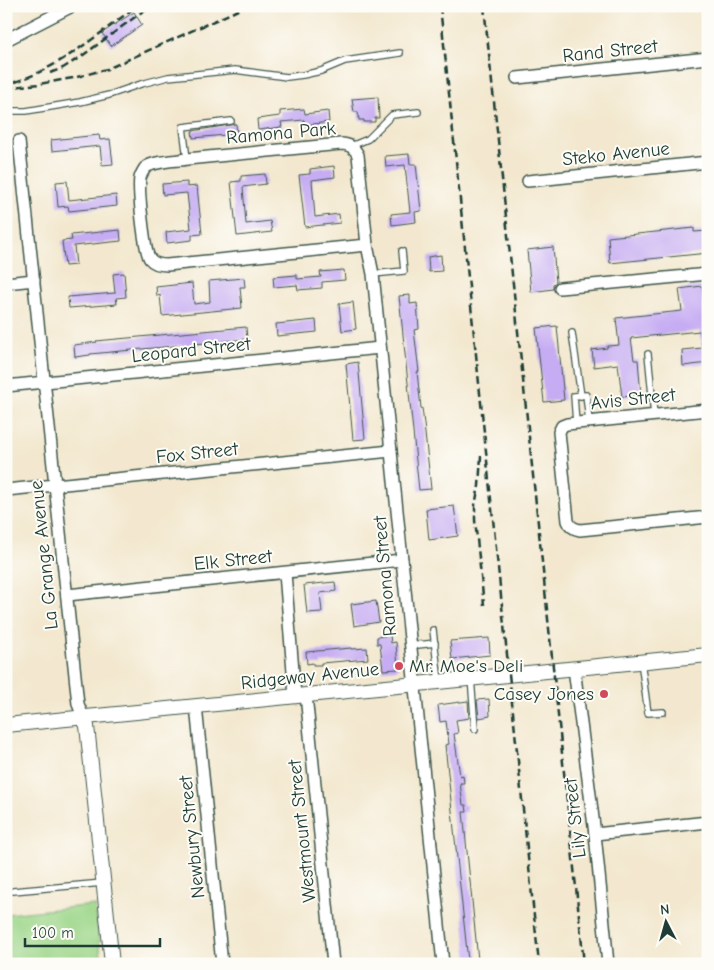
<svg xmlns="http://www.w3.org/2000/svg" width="714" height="970" viewBox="0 0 714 970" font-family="'Comic Neue',sans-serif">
  <rect width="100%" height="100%" fill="#fdfcf7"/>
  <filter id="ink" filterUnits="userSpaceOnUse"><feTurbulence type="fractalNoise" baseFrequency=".02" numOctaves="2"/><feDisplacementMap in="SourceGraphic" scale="10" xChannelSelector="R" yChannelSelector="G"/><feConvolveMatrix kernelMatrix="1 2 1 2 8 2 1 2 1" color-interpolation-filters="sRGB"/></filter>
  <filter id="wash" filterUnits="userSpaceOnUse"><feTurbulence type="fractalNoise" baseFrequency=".0096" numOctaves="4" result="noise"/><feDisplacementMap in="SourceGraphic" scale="20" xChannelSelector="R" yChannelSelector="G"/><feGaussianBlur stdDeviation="1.12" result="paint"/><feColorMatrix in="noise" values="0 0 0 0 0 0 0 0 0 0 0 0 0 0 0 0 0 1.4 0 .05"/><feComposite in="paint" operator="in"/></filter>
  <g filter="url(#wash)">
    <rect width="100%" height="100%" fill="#f3e8cf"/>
    <polygon fill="#9cd689" stroke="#5e8a5e" points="95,905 102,964 6,964 6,914"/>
    <g id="blocks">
      <g fill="#c6acf3">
        <polygon points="134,12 142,25 111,46 102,33"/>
        <polygon points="378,97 379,118 375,118 375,122 364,122 364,120 359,120 358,112 354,112 352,99"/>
        <polygon points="304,109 305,114 328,111 329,122 305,125 304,120 281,122 282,127 258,130 257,119 280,116 280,111"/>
        <polygon points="236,124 237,134 193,138 192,131"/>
        <polygon points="99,135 100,140 110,139 113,164 102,165 100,146 52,151 51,140"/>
        <polygon points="409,154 410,164 416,164 421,211 415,212 416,222 392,225 391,214 410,212 405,165 386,167 385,156"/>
        <polygon points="334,166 335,177 312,180 315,217 339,214 340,223 305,227 299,175 310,174 310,169"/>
        <polygon points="265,174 266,184 243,187 246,224 270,221 272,232 237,236 231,182 241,181 241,176"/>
        <polygon points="67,181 69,200 116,195 117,206 69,211 68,206 58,207 56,182"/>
        <polygon points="187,182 187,187 197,186 202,234 192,235 192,240 167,243 166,232 191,229 187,193 163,195 162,184"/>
        <polygon points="694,228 694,232 708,231 708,253 610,263 608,237"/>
        <polygon points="120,230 121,241 74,246 76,265 65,266 62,241 72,240 71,235"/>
        <polygon points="553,247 556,282 553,284 553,289 531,292 527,250"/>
        <polygon points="441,255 442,271 429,272 428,257"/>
        <polygon points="344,270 345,280 322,282 322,288 298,290 297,285 274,287 273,277 297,275 297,279 321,277 320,272"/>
        <polygon points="124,273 126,297 116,298 117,304 69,308 68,297 115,293 113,274"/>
        <polygon points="244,278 245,287 240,287 242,308 162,316 160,295 157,296 156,287 192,283 194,304 210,302 209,281"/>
        <polygon points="702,286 706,329 708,329 708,363 683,366 682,350 702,348 700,331 631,338 634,360 638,360 641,395 622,397 618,364 594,367 592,350 607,348 607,346 619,345 616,318 682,311 679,289"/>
        <polygon points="410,295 410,304 417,303 419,329 414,330 419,372 417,372 421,408 422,408 424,424 431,489 419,490 399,296"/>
        <polygon points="353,302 356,329 342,331 339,304"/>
        <polygon points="316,320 317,332 277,336 276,324"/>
        <polygon points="557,326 564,400 544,402 536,328"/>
        <polygon points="246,327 247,339 90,354 90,355 75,357 74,345 97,342 96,341"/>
        <polygon points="358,362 365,439 353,440 346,364"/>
        <polygon points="454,506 458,536 429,540 426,509"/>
        <polygon points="335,582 336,591 320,593 322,612 307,613 304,585"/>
        <polygon points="376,601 379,622 354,626 351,604"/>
        <polygon points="390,635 391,643 396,642 398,669 383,670 380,644 377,644 377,637"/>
        <polygon points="489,638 490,655 452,659 450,641"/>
        <polygon points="351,648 351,649 367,648 368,659 321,663 321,665 313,665 313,663 307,664 306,652"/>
        <polygon points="489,699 490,716 479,718 477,700"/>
        <polygon points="468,701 469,718 456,720 458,733 454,734 460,776 463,775 464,783 460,783 463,805 466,805 467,812 463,812 478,960 468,961 445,745 449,744 446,721 440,722 438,705"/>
      </g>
    </g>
  </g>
  <g filter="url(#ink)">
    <use href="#blocks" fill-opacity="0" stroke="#3f574b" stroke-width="1"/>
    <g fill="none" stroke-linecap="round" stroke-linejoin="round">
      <g stroke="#3f574b" stroke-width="8">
        <g id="service">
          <polyline points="6,111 26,111 80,102 109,95 141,84 168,77 235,70 287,77 303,75 321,71 345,61 400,53"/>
          <polyline points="351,146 368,139 392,115 418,112"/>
          <polyline points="187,159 183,127 231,121"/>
          <polyline points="373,274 404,271 402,251"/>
          <polyline points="572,333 581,396"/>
          <polyline points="648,354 654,415"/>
          <polyline points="576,423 574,396 586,395 589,421"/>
          <polyline points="433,630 439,682"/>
          <polyline points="409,646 435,643"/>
          <polyline points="641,661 648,713 663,712"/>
          <polyline points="471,678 475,729"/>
          <polyline points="13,891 103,883"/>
        </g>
      </g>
      <g stroke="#3f574b" stroke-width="14">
        <g id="minor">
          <polyline points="6,40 72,6"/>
          <polyline points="517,78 708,58"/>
          <polyline points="19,141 78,704 83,717"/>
          <path d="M 341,144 C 349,144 354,147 358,155 L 367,245 L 167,265 C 161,265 154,264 150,259 C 144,251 138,189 140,178 C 141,174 143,171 145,168 C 153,161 176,161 187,159 Z"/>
          <polyline points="528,181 708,162"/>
          <path d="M 367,245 L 373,274 C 395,504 418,734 443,964"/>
          <polyline points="6,283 34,280"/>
          <polyline points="560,288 708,274"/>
          <polyline points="6,386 380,348"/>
          <path d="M 708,410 L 567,424 L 562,426 L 559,432 L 568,521 C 570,527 574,529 580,530 L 708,517"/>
          <polyline points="6,490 391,451"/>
          <polyline points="285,573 295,696"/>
          <polyline points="67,595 402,560"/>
          <polyline points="574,668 595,834 608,964"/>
          <polyline points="306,695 333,964"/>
          <polyline points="196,706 222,964"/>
          <polyline points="595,834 708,822"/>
        </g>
      </g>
      <g stroke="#3f574b" stroke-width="16">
        <g id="tertiary">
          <polyline points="83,717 87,726 112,964"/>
          <polyline points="6,725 708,655"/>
        </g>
      </g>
      <use href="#service" stroke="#fff" stroke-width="5.5"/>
      <use href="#minor" stroke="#fff" stroke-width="11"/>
      <use href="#tertiary" stroke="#fff" stroke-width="14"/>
      <g stroke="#1f3d34" stroke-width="2.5" stroke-dasharray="8 4" stroke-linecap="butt">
        <polyline points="440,6 539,964"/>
        <polyline points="484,6 584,964"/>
        <polyline points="50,73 63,68 82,56 150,6"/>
        <path d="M 15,82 C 61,67 98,34 137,6"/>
        <polyline points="6,88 39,84 73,78 107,69 247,6"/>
        <polyline points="481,456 479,486 475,505 475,520 484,605"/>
      </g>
    </g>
  </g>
  <g fill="#d1495b" stroke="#fdfcf7" stroke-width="2">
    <circle cx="399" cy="666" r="5"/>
    <circle cx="604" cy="694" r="5"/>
  </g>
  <g text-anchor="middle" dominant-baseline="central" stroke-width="4" stroke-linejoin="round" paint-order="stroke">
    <g font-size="19" fill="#1f3d34" stroke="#fdfcf7">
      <text transform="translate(610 51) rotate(-6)">Rand Street</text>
      <text transform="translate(281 133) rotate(-5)">Ramona Park</text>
      <text transform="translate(616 154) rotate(-6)">Steko Avenue</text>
      <text transform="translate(191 350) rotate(-6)">Leopard Street</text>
      <text transform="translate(633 399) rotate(-6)">Avis Street</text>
      <text transform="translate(197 453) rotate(-6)">Fox Street</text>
      <text transform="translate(44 555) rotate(-96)">La Grange Avenue</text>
      <text transform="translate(233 560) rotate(-6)">Elk Street</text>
      <text transform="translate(385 576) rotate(-95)">Ramona Street</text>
      <text transform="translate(310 676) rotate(-6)">Ridgeway Avenue</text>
      <text transform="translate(575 818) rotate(-97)">Lily Street</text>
      <text transform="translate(302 831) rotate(-96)">Westmount Street</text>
      <text transform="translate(192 837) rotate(-96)">Newbury Street</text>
    </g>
    <g font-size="19" fill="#1f3d34" stroke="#fdfcf7" text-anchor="start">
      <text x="409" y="666">Mr. Moe's Deli</text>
      <text x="594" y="694" text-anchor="end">Casey Jones</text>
    </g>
  </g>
  <rect width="714" height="970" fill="none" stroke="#fdfcf7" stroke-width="25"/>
  <g transform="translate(666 922) rotate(354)" stroke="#fdfcf7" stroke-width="4" paint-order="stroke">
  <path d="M0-4L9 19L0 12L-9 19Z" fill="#1f3d34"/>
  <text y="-8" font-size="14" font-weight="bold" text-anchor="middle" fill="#1f3d34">N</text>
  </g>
  <path d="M25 938v8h135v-8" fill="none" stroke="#1f3d34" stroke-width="2.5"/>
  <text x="32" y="938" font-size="15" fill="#1f3d34" stroke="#fdfcf7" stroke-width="4" paint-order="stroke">100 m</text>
</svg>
